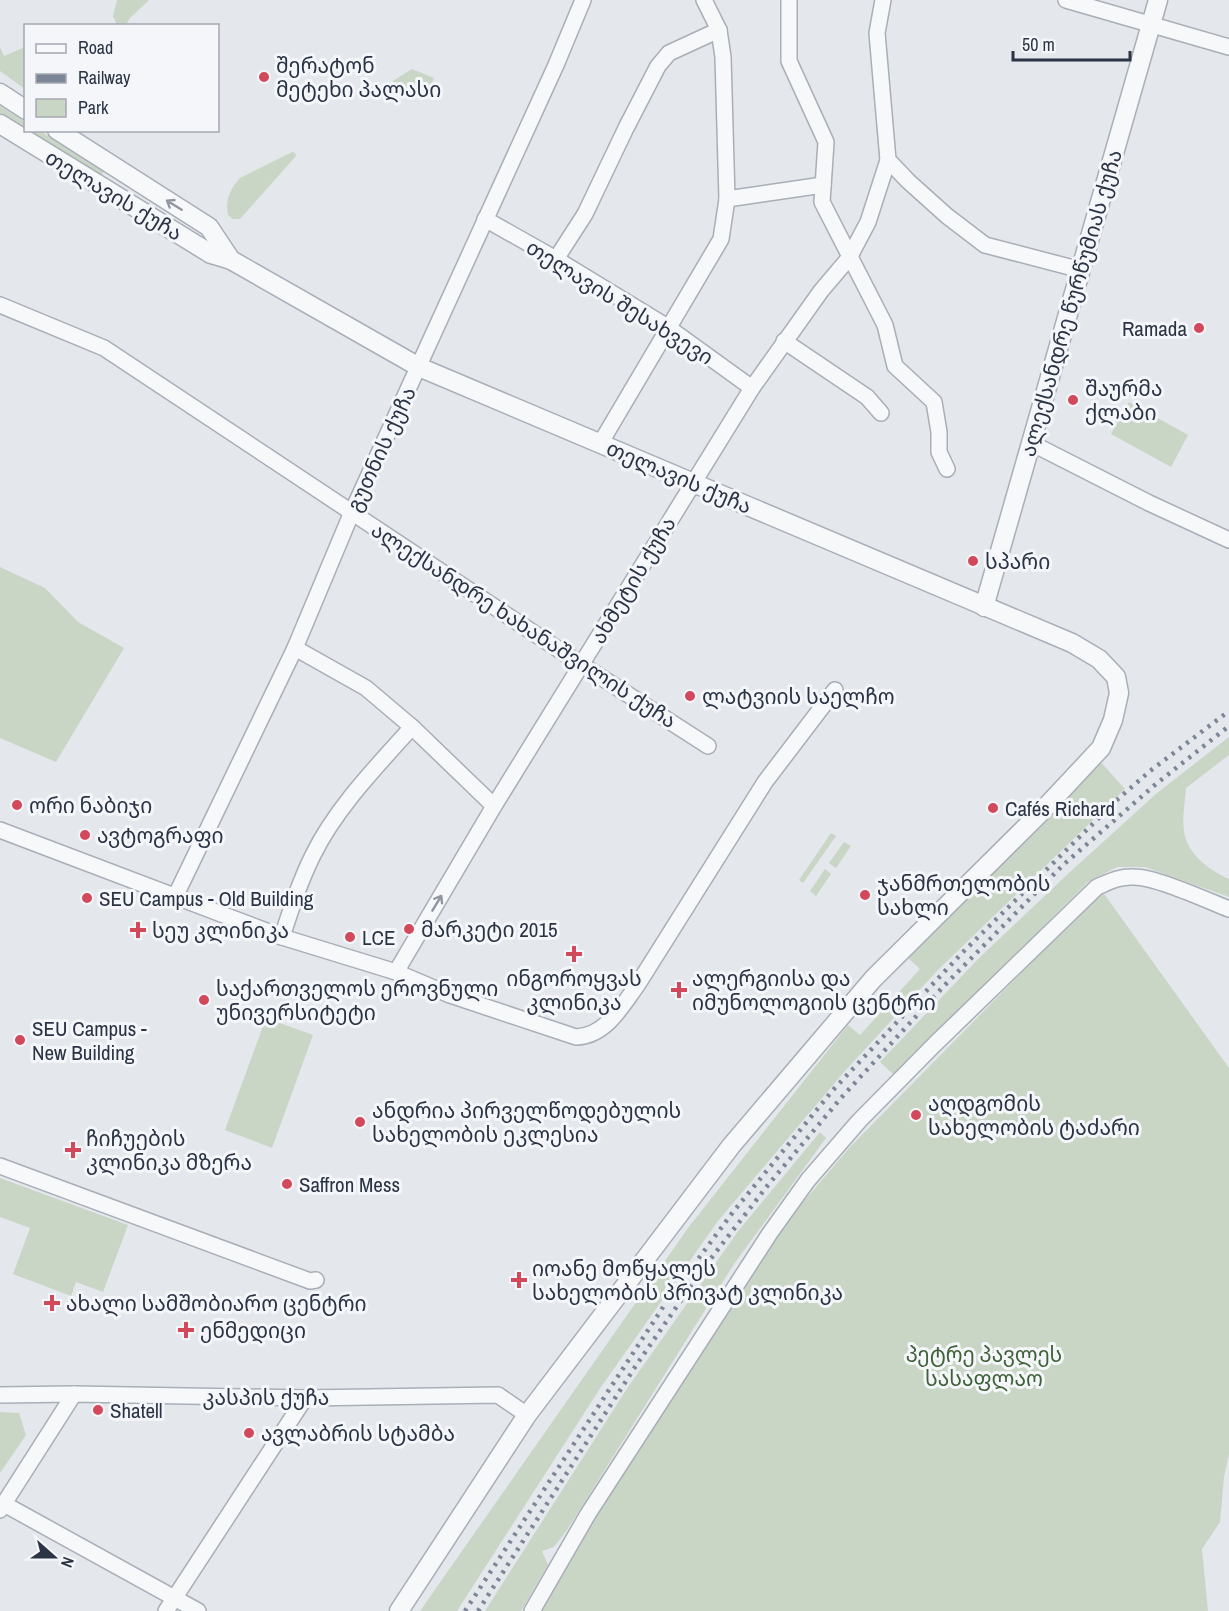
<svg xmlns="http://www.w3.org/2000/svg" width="1229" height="1611" viewBox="0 0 1229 1611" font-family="'Archivo Narrow','Noto Sans Georgian',sans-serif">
  <rect width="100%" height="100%" fill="#e4e7ec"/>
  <g fill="#c9d6c5">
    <polygon points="117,0 149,0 129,19 126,26 117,25 113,16"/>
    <polygon points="0,47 4,56 25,47 25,89 0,71"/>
    <polygon points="412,69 434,78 426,97 394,85 393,81"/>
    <polygon points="0,106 25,122 25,128 0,113"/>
    <polygon points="29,131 40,131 104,171 102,175"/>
    <path d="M 292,152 L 295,153 L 296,156 L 240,219 L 233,219 L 228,215 C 225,200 230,189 240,178 Z"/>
    <polygon points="1129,402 1188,435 1171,467 1111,434"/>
    <polygon points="0,567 45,588 78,622 124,648 56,762 0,738"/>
    <path d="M 1229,737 L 1229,755 L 1186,788 C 1185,801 1182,819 1184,832 C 1188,855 1209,870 1229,879 L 1229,897 L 1145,867 L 1117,867 L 1088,882 L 894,1075 L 880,1062 L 979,958 L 1070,872 L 1157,793 Z"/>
    <polygon points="1098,759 1125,789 937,971 844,1072 718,1221 601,1387 457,1611 420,1611 688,1228 848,1025 860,1035 920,969 907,957"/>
    <polygon points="831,833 836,836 803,883 799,880"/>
    <polygon points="844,842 851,846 836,868 829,863"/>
    <polygon points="825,869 831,874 816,896 810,891"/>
    <polygon points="1102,891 1229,1068 1229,1454 1224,1477 1220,1522 1202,1549 1208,1611 542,1611 632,1452 781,1228 850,1147"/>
    <polygon points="266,1018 313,1035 272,1148 225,1130"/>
    <polygon points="820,1132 826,1138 734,1264 567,1530 554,1547 542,1551 548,1565 521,1611 485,1611 628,1387 739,1230"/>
    <polygon points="0,1178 128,1225 103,1292 76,1282 71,1296 13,1274 30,1228 0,1217"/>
    <polygon points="0,1412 19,1413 26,1435 0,1473"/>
  </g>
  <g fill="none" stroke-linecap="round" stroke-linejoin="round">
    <g stroke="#a9aeb7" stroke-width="18">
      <g id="minor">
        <polyline points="789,0 789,61 826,142 822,202 885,325 895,366 934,402 939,432 939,452 947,469"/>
        <polyline points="883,0 877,33 888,160 908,181 947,216 985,245 1081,270"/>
        <polyline points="1066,0 1229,47"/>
        <polyline points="727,199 823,185"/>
        <polyline points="485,219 556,259 669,328 752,388"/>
        <polyline points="556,259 585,214 626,128 658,66 669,53 719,30"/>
        <polyline points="0,305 104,348 582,665 708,746"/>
        <polyline points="784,341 867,397 881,413"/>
        <polyline points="1031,443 1149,503 1229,540"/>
        <polyline points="600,444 721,239 727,199 723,57 719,30 704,0"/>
        <polyline points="295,648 366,688 412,727 494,806"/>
        <path d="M 0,830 L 282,937 L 396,972 L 450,995 L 576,1037 C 606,1036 622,1006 638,984 L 765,782 L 835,690"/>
        <polyline points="175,897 295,648 352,512 556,65 583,0"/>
        <path d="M 282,937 C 291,909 300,881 313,855 C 336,808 377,766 412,727"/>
        <polyline points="396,972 494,806 752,388 821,291 849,258 868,222 888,160"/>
        <polyline points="0,1166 310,1281 316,1280"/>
        <polyline points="0,1395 74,1394 305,1398 498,1395 527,1415"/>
        <polyline points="4,1504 198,1611"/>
        <polyline points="0,1510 74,1394"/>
        <polyline points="166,1611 305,1398"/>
        <path d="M 532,1611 L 588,1514 L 770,1233 L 808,1180 L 859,1121 L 935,1044 L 1097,887 C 1109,882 1120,876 1134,877 C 1156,877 1206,900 1229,909"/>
      </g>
    </g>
    <g stroke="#a9aeb7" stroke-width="21">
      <g id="tertiary">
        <polyline points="0,93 26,110"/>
        <polyline points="0,124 211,254 231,260 419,367 1072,643 1099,659 1116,677 1119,693 1113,720 1101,748 1043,810 873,979 731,1146 527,1415 399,1611"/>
        <polyline points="57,130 209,227 231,260"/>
        <polyline points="984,607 1158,0"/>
      </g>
    </g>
    <use href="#minor" stroke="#f7f8fa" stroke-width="15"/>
    <use href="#tertiary" stroke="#f7f8fa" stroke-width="18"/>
    <g stroke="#7d8696" stroke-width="4.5" stroke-dasharray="3 6" stroke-linecap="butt">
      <polyline points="465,1611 667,1301 733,1212 833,1090 962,953 1118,799 1150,771 1229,711"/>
      <polyline points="478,1611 637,1364 702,1270 768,1185 841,1098 942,988 1063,865 1156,784 1229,726"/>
    </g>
  </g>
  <defs><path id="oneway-shaft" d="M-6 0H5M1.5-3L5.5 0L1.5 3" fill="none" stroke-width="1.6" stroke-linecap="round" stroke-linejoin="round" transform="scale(1.5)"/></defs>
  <g stroke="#9196a0">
    <use href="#oneway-shaft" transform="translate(174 205) rotate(-148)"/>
    <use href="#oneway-shaft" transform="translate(437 903) rotate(-59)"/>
  </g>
  <g fill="#d1495b" stroke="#f4f6f9" stroke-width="2">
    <circle cx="264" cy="77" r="6"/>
    <circle cx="1199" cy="328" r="6"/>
    <circle cx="1073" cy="400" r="6"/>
    <circle cx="973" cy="561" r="6"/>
    <circle cx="690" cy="696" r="6"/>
    <circle cx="17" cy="805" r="6"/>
    <circle cx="993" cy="808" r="6"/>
    <circle cx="85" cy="835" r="6"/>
    <circle cx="865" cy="895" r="6"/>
    <circle cx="87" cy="898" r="6"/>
    <circle cx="409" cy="929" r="6"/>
    <path d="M135 921h6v6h6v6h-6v6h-6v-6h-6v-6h6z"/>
    <circle cx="350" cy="937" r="6"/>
    <path d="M571 945h6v6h6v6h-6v6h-6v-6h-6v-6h6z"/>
    <path d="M676 981h6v6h6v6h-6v6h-6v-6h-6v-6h6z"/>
    <circle cx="204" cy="1000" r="6"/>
    <circle cx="20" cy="1040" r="6"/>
    <circle cx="916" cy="1115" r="6"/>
    <circle cx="360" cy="1122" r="6"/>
    <path d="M70 1141h6v6h6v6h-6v6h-6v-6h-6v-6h6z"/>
    <circle cx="287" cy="1184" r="6"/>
    <path d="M516 1271h6v6h6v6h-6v6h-6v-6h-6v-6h6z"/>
    <path d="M49 1294h6v6h6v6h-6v6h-6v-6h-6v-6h6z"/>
    <path d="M183 1321h6v6h6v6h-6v6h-6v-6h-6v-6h6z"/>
    <circle cx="98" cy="1410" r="6"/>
    <circle cx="249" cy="1433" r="6"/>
  </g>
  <g text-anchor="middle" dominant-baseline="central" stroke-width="6" stroke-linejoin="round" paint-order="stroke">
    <g font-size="21" fill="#2b3445" stroke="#f4f6f9" text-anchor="start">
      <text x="276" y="65">შერატონ<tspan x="276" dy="24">მეტეხი პალასი</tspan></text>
      <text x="1187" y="328" text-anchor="end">Ramada</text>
      <text x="1085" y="388">შაურმა<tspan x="1085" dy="24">ქლაბი</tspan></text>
      <text x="985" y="561">სპარი</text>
      <text x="702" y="696">ლატვიის საელჩო</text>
      <text x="29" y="805">ორი ნაბიჯი</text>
      <text x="1005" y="808">Cafés Richard</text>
      <text x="97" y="835">ავტოგრაფი</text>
      <text x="877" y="883">ჯანმრთელობის<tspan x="877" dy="24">სახლი</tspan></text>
      <text x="99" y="898">SEU Campus - Old Building</text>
      <text x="421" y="929">მარკეტი 2015</text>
      <text x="152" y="930">სეუ კლინიკა</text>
      <text x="362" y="937">LCE</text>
      <text x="574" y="978" text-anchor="middle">ინგოროყვას<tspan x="574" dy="24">კლინიკა</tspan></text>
      <text x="692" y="978">ალერგიისა და<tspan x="692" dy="24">იმუნოლოგიის ცენტრი</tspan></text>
      <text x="216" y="988">საქართველოს ეროვნული<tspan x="216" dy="24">უნივერსიტეტი</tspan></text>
      <text x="32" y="1028">SEU Campus -<tspan x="32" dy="24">New Building</tspan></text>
      <text x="928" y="1103">აღდგომის<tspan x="928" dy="24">სახელობის ტაძარი</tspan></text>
      <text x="372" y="1110">ანდრია პირველწოდებულის<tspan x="372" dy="24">სახელობის ეკლესია</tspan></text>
      <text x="86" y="1138">ჩიჩუების<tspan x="86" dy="24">კლინიკა მზერა</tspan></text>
      <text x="299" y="1184">Saffron Mess</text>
      <text x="532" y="1268">იოანე მოწყალეს<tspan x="532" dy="24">სახელობის პრივატ კლინიკა</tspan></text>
      <text x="66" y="1303">ახალი სამშობიარო ცენტრი</text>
      <text x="200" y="1330">ენმედიცი</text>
      <text x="110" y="1410">Shatell</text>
      <text x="261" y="1433">ავლაბრის სტამბა</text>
    </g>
    <g font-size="21" fill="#2b3445" stroke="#f4f6f9">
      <text transform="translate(114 195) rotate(31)">თელავის ქუჩა</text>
      <text transform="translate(620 302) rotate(32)">თელავის შესახვევი</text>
      <text transform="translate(1071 303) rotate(-74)">ალექსანდრე წურწუმიას ქუჩა</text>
      <text transform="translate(381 449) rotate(-65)">გუთნის ქუჩა</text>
      <text transform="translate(679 477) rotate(23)">თელავის ქუჩა</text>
      <text transform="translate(633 580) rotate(-59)">ახმეტის ქუჩა</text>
      <text transform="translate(524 625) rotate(33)">ალექსანდრე ხახანაშვილის ქუჩა</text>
      <text x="266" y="1397">კასპის ქუჩა</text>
    </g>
    <g font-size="21" fill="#3f6138" stroke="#f4f6f9">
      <text x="984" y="1354">პეტრე პავლეს<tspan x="984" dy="24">სასაფლაო</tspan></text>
    </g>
  </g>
  <rect x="24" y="24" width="195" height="108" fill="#f4f6f9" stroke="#a4a8b1" stroke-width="1.5"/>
  <rect x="36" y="44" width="30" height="9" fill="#f7f8fa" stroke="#a4a8b1" stroke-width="1.5"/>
  <text x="78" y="54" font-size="18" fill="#2b3445">Road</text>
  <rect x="36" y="74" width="30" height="9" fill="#7d8696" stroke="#a4a8b1" stroke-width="1.5"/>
  <text x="78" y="84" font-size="18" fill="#2b3445">Railway</text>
  <rect x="36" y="99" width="30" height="18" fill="#c9d6c5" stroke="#a4a8b1" stroke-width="1.5"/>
  <text x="78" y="114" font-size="18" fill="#2b3445">Park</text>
  <g transform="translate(54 1557) rotate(111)" stroke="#f4f6f9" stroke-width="4.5" paint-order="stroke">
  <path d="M0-4.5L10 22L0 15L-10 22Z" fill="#2b3445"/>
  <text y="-9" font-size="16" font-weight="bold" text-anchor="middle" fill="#2b3445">N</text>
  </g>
  <path d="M1013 51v9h117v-9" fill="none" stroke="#2b3445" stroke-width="3"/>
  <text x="1022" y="51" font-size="18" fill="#2b3445" stroke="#f4f6f9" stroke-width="4.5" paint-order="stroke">50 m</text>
</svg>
